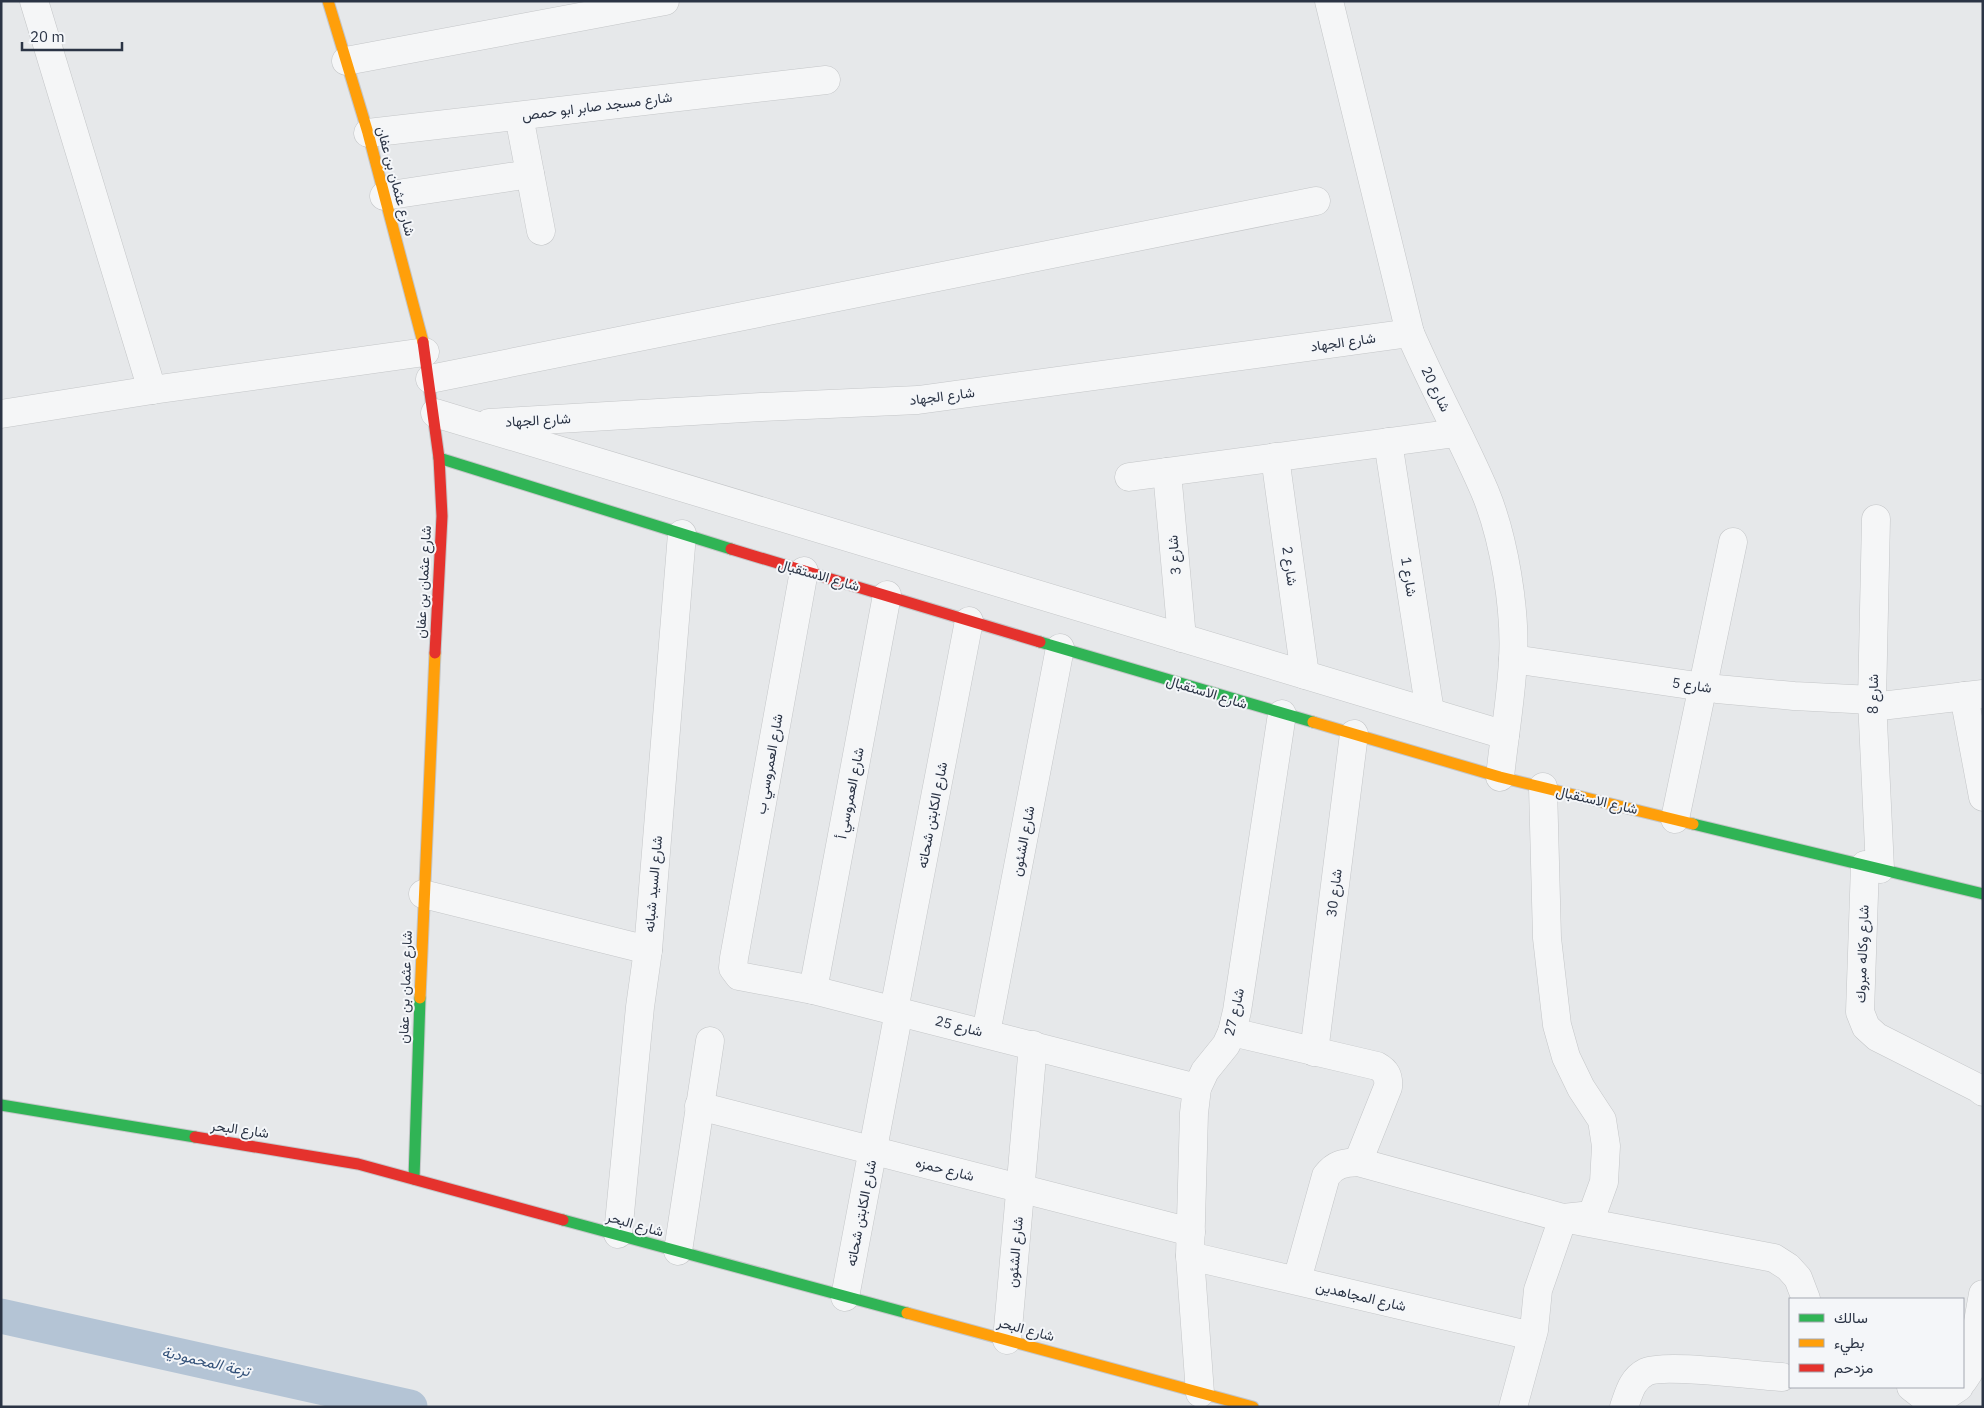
<svg xmlns="http://www.w3.org/2000/svg" width="1984" height="1408" viewBox="0 0 1984 1408" font-family="'IBM Plex Sans',Vazirmatn,sans-serif">
  <rect width="100%" height="100%" fill="#e6e8ea"/>
  <g fill="none" stroke-linecap="round" stroke-linejoin="round">
    <polyline stroke="#b4c4d5" stroke-width="35" points="1,1316 410,1407"/>
    <g stroke="#c4c6c8" stroke-width="29">
      <g id="street">
        <polyline points="34,1 152,390"/>
        <path d="M 1329,1 L 1410,333 C 1433,387 1462,438 1485,492 C 1504,538 1516,610 1513,660 C 1511,699 1504,738 1500,777"/>
        <polyline points="346,61 665,1"/>
        <polyline points="519,116 541,231"/>
        <polyline points="368,133 826,80"/>
        <polyline points="384,196 530,174"/>
        <polyline points="430,379 1316,201"/>
        <polyline points="435,413 1505,735"/>
        <polyline points="1,414 152,390 425,352"/>
        <polyline points="489,423 761,407 918,400 1410,333"/>
        <polyline points="1388,442 1430,712"/>
        <polyline points="1275,457 1305,675"/>
        <polyline points="1167,472 1182,638"/>
        <polyline points="1129,477 1456,433"/>
        <polyline points="1876,519 1872,700 1880,869"/>
        <polyline points="804,571 734,958 733,968 739,976 813,990 1197,1088"/>
        <polyline points="1513,659 1717,689 1794,696 1872,700"/>
        <polyline points="1964,696 1983,797"/>
        <polyline points="1872,707 1983,694"/>
        <polyline points="1675,819 1733,542"/>
        <polyline points="1865,865 1860,1012 1866,1027 1877,1037 1978,1088 1983,1092"/>
        <polyline points="423,894 648,950"/>
        <polyline points="813,990 887,595"/>
        <polyline points="894,1010 969,621"/>
        <path d="M 1232,1032 L 1377,1066 C 1386,1071 1389,1076 1388,1087 L 1358,1162"/>
        <polyline points="986,1033 1060,648"/>
        <polyline points="1314,1052 1354,734"/>
        <polyline points="699,1106 1191,1232"/>
        <polyline points="618,1234 640,1007 648,950 682,534"/>
        <polyline points="678,1251 710,1041"/>
        <polyline points="1190,1256 1532,1336"/>
        <path d="M 1297,1280 L 1326,1176 C 1335,1164 1343,1163 1358,1162 L 1563,1218 L 1774,1258 L 1788,1267 L 1798,1278 L 1806,1299"/>
        <polyline points="845,1297 899,1011"/>
        <polyline points="1007,1340 1033,1045"/>
        <polyline points="1963,1381 1969,1372 1983,1294"/>
        <polyline points="1911,1387 1933,1404"/>
        <polyline points="1200,1393 1190,1256 1194,1113 1197,1088 1205,1071 1226,1045 1232,1032 1237,1011 1282,714"/>
        <polyline points="1513,1407 1534,1330 1538,1290 1563,1218 1592,1215 1604,1182 1606,1146 1602,1120 1581,1088 1566,1057 1557,1025 1547,938 1543,787"/>
        <path d="M 1624,1407 C 1629,1393 1632,1379 1646,1372 C 1665,1363 1756,1376 1782,1377"/>
        <polyline points="1929,1407 1959,1387"/>
      </g>
    </g>
    <g stroke="#c4c6c8" stroke-width="13">
      <g id="fast">
        <polyline points="439,458 731,549"/>
        <polyline points="1040,642 1313,722"/>
        <polyline points="1693,824 1983,894"/>
        <polyline points="1,1105 195,1137"/>
        <polyline points="414,1179 420,998"/>
        <polyline points="563,1220 907,1313"/>
      </g>
    </g>
    <g stroke="#c4c6c8" stroke-width="13">
      <g id="slow">
        <polyline points="328,1 368,133 423,342"/>
        <polyline points="1313,722 1500,777 1693,824"/>
        <polyline points="420,998 435,653"/>
        <polyline points="907,1313 1253,1407"/>
      </g>
    </g>
    <g stroke="#c4c6c8" stroke-width="13">
      <g id="jam">
        <polyline points="423,342 439,458 442,516 435,653"/>
        <polyline points="731,549 1040,642"/>
        <polyline points="195,1137 358,1164 563,1220"/>
      </g>
    </g>
    <use href="#street" stroke="#f5f6f7" stroke-width="28"/>
    <use href="#fast" stroke="#30b455" stroke-width="11"/>
    <use href="#slow" stroke="#ff9f0a" stroke-width="11"/>
    <use href="#jam" stroke="#e5322d" stroke-width="11"/>
  </g>
  <g text-anchor="middle" dominant-baseline="central" stroke-width="4" stroke-linejoin="round" paint-order="stroke">
    <g font-size="14" fill="#2b3445" stroke="#f4f6f9">
      <text transform="translate(597 106) rotate(-7)">شارع مسجد صابر ابو حمص</text>
      <text transform="translate(396 181) rotate(75)">شارع عثمان بن عفان</text>
      <text transform="translate(1343 342) rotate(-8)">شارع الجهاد</text>
      <text transform="translate(1436 389) rotate(64)">شارع 20</text>
      <text transform="translate(942 396) rotate(-7)">شارع الجهاد</text>
      <text transform="translate(538 420) rotate(-3)">شارع الجهاد</text>
      <text transform="translate(1174 555) rotate(-95)">شارع 3</text>
      <text transform="translate(1290 566) rotate(82)">شارع 2</text>
      <text transform="translate(819 575) rotate(16)">شارع الاستقبال</text>
      <text transform="translate(1409 577) rotate(81)">شارع 1</text>
      <text transform="translate(423 582) rotate(-87)">شارع عثمان بن عفان</text>
      <text transform="translate(1692 685) rotate(8)">شارع 5</text>
      <text transform="translate(1207 692) rotate(17)">شارع الاستقبال</text>
      <text transform="translate(1873 694) rotate(-90)">شارع 8</text>
      <text transform="translate(769 764) rotate(-80)">شارع العمروسي ب</text>
      <text transform="translate(850 793) rotate(-79)">شارع العمروسي أ</text>
      <text transform="translate(1597 800) rotate(13)">شارع الاستقبال</text>
      <text transform="translate(932 815) rotate(-79)">شارع الكابتن شحاته</text>
      <text transform="translate(1023 841) rotate(-79)">شارع الشئون</text>
      <text transform="translate(653 884) rotate(-85)">شارع السيد شبانه</text>
      <text transform="translate(1334 893) rotate(-83)">شارع 30</text>
      <text transform="translate(1862 954) rotate(-88)">شارع وكاله مبروك</text>
      <text transform="translate(405 987) rotate(-88)">شارع عثمان بن عفان</text>
      <text transform="translate(1234 1012) rotate(-77)">شارع 27</text>
      <text transform="translate(959 1026) rotate(14)">شارع 25</text>
      <text transform="translate(240 1129) rotate(8)">شارع البحر</text>
      <text transform="translate(945 1169) rotate(14)">شارع حمزه</text>
      <text transform="translate(861 1213) rotate(-79)">شارع الكابتن شحاته</text>
      <text transform="translate(635 1224) rotate(16)">شارع البحر</text>
      <text transform="translate(1015 1252) rotate(-85)">شارع الشئون</text>
      <text transform="translate(1361 1296) rotate(13)">شارع المجاهدين</text>
      <text transform="translate(1026 1329) rotate(15)">شارع البحر</text>
    </g>
    <g font-size="15" font-style="italic" fill="#34527a" stroke="#f4f6f9">
      <text transform="translate(206 1361) rotate(13)">ترعة المحمودية</text>
    </g>
  </g>
  <rect width="1984" height="1408" fill="none" stroke="#2b3445" stroke-width="5"/>
  <rect x="1789" y="1298" width="175" height="90" fill="#f4f6f9" stroke="#a4a8b1"/>
  <rect x="1799" y="1314" width="25" height="8" fill="#30b455" stroke="#a4a8b1"/>
  <text x="1834" y="1323" font-size="15" fill="#2b3445">سالك</text>
  <rect x="1799" y="1339" width="25" height="8" fill="#ff9f0a" stroke="#a4a8b1"/>
  <text x="1834" y="1348" font-size="15" fill="#2b3445">بطيء</text>
  <rect x="1799" y="1364" width="25" height="8" fill="#e5322d" stroke="#a4a8b1"/>
  <text x="1834" y="1373" font-size="15" fill="#2b3445">مزدحم</text>
  <path d="M22 42v8h100v-8" fill="none" stroke="#2b3445" stroke-width="2.5"/>
  <text x="30" y="42" font-size="15" fill="#2b3445" stroke="#f4f6f9" stroke-width="4" paint-order="stroke">20 m</text>
</svg>
